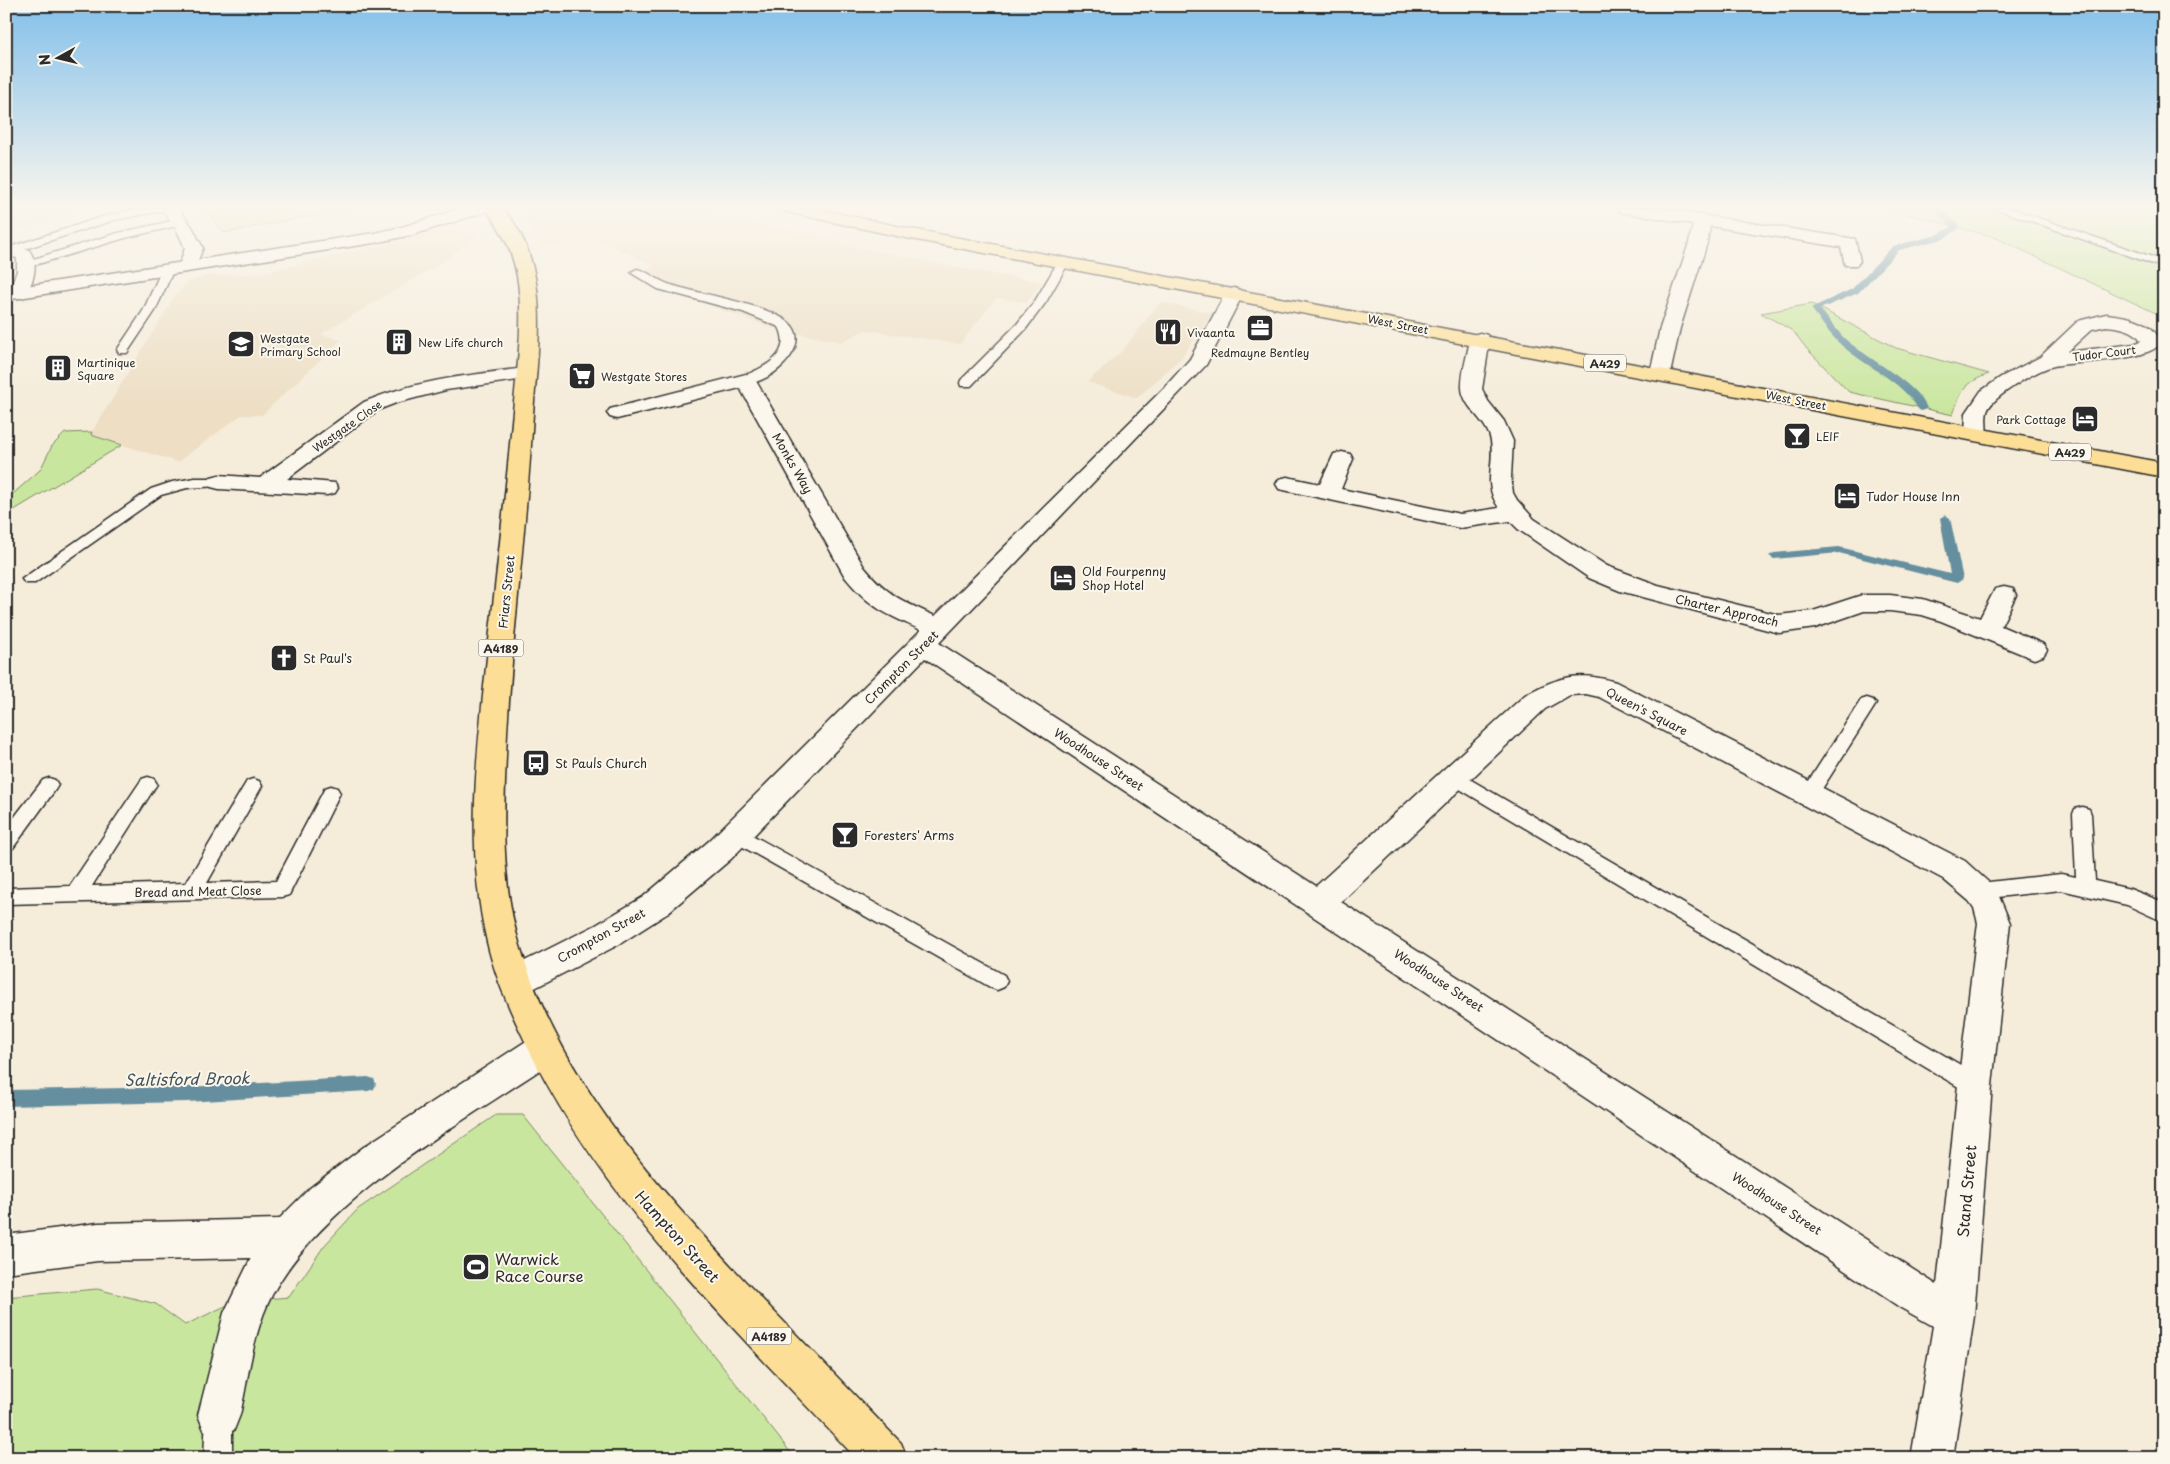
<svg xmlns="http://www.w3.org/2000/svg" width="2170" height="1464" viewBox="0 0 2170 1464" font-family="'Playpen Sans',sans-serif">
  <rect width="100%" height="100%" fill="#f5ecda"/>
  <filter id="ink" filterUnits="userSpaceOnUse"><feTurbulence type="fractalNoise" baseFrequency=".02" numOctaves="2"/><feDisplacementMap in="SourceGraphic" scale="10" xChannelSelector="R" yChannelSelector="G"/><feConvolveMatrix kernelMatrix="1 2 1 2 8 2 1 2 1" color-interpolation-filters="sRGB"/></filter>
  <g filter="url(#ink)">
    <g fill="#eddec4">
      <polygon points="6,208 100,208 6,233"/>
      <polygon points="529,208 694,208 859,247 945,265 1041,282 1027,302 996,298 960,344 865,330 841,342 774,329 634,278 654,265 595,239 539,247 524,210"/>
      <polygon points="441,231 478,234 446,260 321,334 341,340 262,415 241,415 178,462 90,435 175,296 188,282 206,276 260,273"/>
      <polygon points="1160,302 1213,313 1181,358 1137,398 1087,382 1122,351"/>
    </g>
    <g fill="#c9e69e" stroke="#7a8864">
      <polygon points="203,208 352,208 224,233"/>
      <polygon points="1885,208 2164,208 2164,317 1994,237"/>
      <path d="M 1812,304 L 1896,348 L 1989,374 C 1965,382 1960,392 1953,415 L 1849,392 L 1807,349 L 1793,331 L 1761,313 Z"/>
      <polygon points="92,432 91,435 122,445 6,515 6,500 40,470 52,446 65,433"/>
      <polygon points="496,1115 523,1115 795,1458 6,1458 6,1297 97,1289 156,1304 185,1325 234,1302 289,1297 324,1246 358,1209"/>
    </g>
    <g fill="none" stroke-linecap="round" stroke-linejoin="round">
      <g fill="#658f9f" fill-rule="evenodd">
        <path d="M 1933,208 L 1941,208 L 1959,225 L 1959,229 L 1943,239 L 1899,250 L 1858,293 L 1820,309 C 1828,318 1836,330 1845,339 C 1865,357 1917,383 1927,408 L 1922,411 L 1919,410 C 1901,379 1863,366 1838,342 C 1828,332 1819,319 1811,308 L 1852,289 L 1893,246 L 1937,235 L 1951,227 Z"/>
        <polygon points="1945,515 1950,518 1963,579 1957,583 1839,553 1774,559 1769,556 1774,553 1839,547 1950,574 1940,518"/>
        <polygon points="368,1077 374,1079 376,1084 374,1089 368,1091 187,1102 6,1106 6,1090 187,1087"/>
      </g>
      <g stroke="#2b2b2b" stroke-width="3">
        <g id="service">
          <polygon points="145,208 167,208 162,211 114,220 15,252 6,251 7,248 108,215"/>
          <polygon points="1994,208 2009,208 2164,261 2164,268"/>
          <polygon points="181,219 185,220 185,224 125,238 28,267 22,264 24,262 118,233"/>
          <polygon points="1063,259 1069,262 1046,302 1025,330 971,386 961,386 960,383 961,380 1017,324 1035,301 1059,260"/>
          <polygon points="168,266 174,269 155,311 127,353 119,353 117,350 143,311 162,269"/>
          <path d="M 637,269 C 647,271 657,280 668,284 C 697,294 766,304 788,322 C 817,346 765,389 741,383 L 740,380 L 741,377 C 764,368 793,355 779,327 L 743,312 L 658,289 L 633,274 L 631,272 Z"/>
          <polygon points="195,478 219,478 226,482 219,486 187,488 161,495 35,583 25,583 22,579 151,489 172,482"/>
          <polygon points="1867,698 1873,700 1876,704 1815,800 1809,802 1803,800 1800,795 1803,790 1861,700"/>
          <polygon points="1454,770 1983,1078 1986,1085 1983,1092 1975,1095 1967,1092 1448,782 1445,777 1448,772"/>
          <polygon points="148,777 154,779 157,784 92,886 186,883 247,781 253,779 259,781 262,786 207,883 276,881 325,788 331,786 337,788 340,793 289,895 282,897 6,904 6,888 70,886 142,779"/>
          <polygon points="49,778 55,780 58,785 55,790 13,848 6,851 6,828 43,780"/>
          <polygon points="2082,807 2089,809 2091,814 2095,881 2130,889 2160,901 2164,903 2164,922 2127,905 2061,890 1980,899 1973,897 1970,891 1973,885 1980,883 2061,874 2076,877 2073,814 2075,809"/>
          <polygon points="736,826 1004,975 1007,981 1004,987 997,990 990,987 729,839 727,834 729,829"/>
          <polygon points="219,1402 228,1406 232,1415 232,1458 204,1458 206,1415 210,1406"/>
        </g>
      </g>
      <g stroke="#2b2b2b" stroke-width="3">
        <g id="minor">
          <polygon points="161,208 178,208 192,227 203,248 194,270 182,270 179,266 185,248 176,228"/>
          <polygon points="1618,208 1657,208 1849,238 1855,239 1860,261 1857,265 1845,265 1841,247 1710,226 1707,243 1680,328 1670,374 1667,378 1660,380 1653,378 1650,374 1660,328 1689,243 1693,224 1626,213 1620,212"/>
          <path d="M 6,245 L 29,250 C 40,265 33,284 23,298 L 11,298 L 8,294 L 17,271 L 17,258 L 6,255 Z"/>
          <path d="M 1234,288 L 1240,290 L 1243,294 L 1206,365 L 939,643 L 1316,886 L 1525,695 C 1559,676 1579,671 1616,682 L 1965,861 L 1996,889 L 2010,923 L 1992,1085 L 1974,1316 L 1953,1458 L 1911,1458 L 1933,1326 L 1901,1308 L 925,658 L 731,859 L 665,915 L 618,945 L 527,992 L 515,996 L 503,992 L 499,982 L 503,972 L 596,925 L 643,897 L 709,841 L 921,630 C 885,613 871,609 845,577 L 740,388 L 617,419 L 610,417 L 607,413 L 610,409 L 746,374 L 753,376 L 864,567 C 887,595 902,601 935,616 L 1165,387 L 1190,359 L 1225,294 L 1228,290 ZM 1586,694 L 1599,697 L 1943,879 L 1969,901 L 1974,908 L 1978,923 L 1958,1085 L 1937,1285 L 1341,902 L 1545,709 L 1570,695 Z"/>
          <path d="M 2106,314 C 2127,316 2153,320 2161,343 C 2147,362 2078,361 2054,366 C 2038,369 2000,393 1990,406 C 1982,416 1990,429 1984,439 L 1976,440 L 1968,439 L 1965,434 L 1966,413 L 1981,391 L 2001,377 L 2040,357 L 2078,321 ZM 2106,326 C 2118,327 2135,329 2141,341 L 2134,344 L 2067,352 L 2092,329 Z"/>
          <path d="M 1480,333 L 1487,335 L 1490,339 L 1482,389 L 1488,401 L 1504,421 L 1513,441 L 1511,477 L 1513,493 L 1517,500 L 1534,519 L 1607,566 L 1658,585 L 1779,615 L 1813,611 L 1862,595 L 1890,595 L 1923,599 L 1980,618 L 1995,589 L 2004,587 L 2013,589 L 2016,595 L 2001,626 L 2043,644 L 2047,650 L 2043,656 L 2034,659 L 1941,621 L 1922,615 L 1890,611 L 1864,611 L 1815,628 L 1779,633 L 1620,591 L 1589,578 L 1518,529 L 1510,521 L 1460,528 L 1279,489 L 1276,484 L 1279,479 L 1287,477 L 1320,484 L 1334,454 L 1342,452 L 1350,454 L 1353,459 L 1341,489 L 1460,514 L 1499,508 C 1482,483 1495,467 1491,441 C 1488,421 1463,408 1462,388 C 1461,373 1468,354 1470,339 L 1473,335 Z"/>
          <path d="M 525,368 L 532,370 L 535,374 L 532,378 L 446,390 L 396,403 L 378,410 L 287,479 L 335,483 L 338,488 L 335,493 L 327,495 L 219,489 L 211,487 L 208,482 L 211,477 L 219,475 L 260,478 L 364,402 C 415,380 470,375 525,368 Z"/>
          <path d="M 543,1033 L 555,1038 L 560,1049 L 555,1060 C 464,1122 324,1197 272,1295 C 253,1331 249,1375 240,1415 L 234,1430 L 219,1436 L 204,1430 L 198,1415 L 224,1313 L 251,1258 L 98,1261 L 6,1273 L 6,1235 L 98,1223 L 279,1219 L 310,1188 L 365,1146 L 531,1038 Z"/>
        </g>
      </g>
      <g stroke="#2b2b2b" stroke-width="3">
        <polygon id="tertiary" points="462,208 487,208 485,212 412,235 374,243 6,300 6,289 374,233 402,227"/>
      </g>
      <g stroke="#2b2b2b" stroke-width="3">
        <g id="primary">
          <path d="M 485,208 L 502,208 C 523,230 533,260 537,289 C 542,328 536,375 533,414 C 527,521 513,626 507,733 C 504,804 499,877 520,946 C 559,1077 651,1180 742,1278 C 794,1333 848,1388 901,1443 L 907,1458 L 856,1458 C 734,1328 596,1197 521,1033 C 507,1004 494,973 487,942 C 465,849 477,751 487,658 C 496,579 505,501 512,422 C 516,378 525,319 517,276 C 512,249 501,229 485,208 Z"/>
          <polygon points="783,208 814,208 906,228 2164,463 2164,477 906,238 791,213 785,212"/>
        </g>
      </g>
      <use href="#service" fill="#fbf7ec" fill-rule="evenodd"/>
      <use href="#minor" fill="#fbf7ec" fill-rule="evenodd"/>
      <use href="#tertiary" fill="#fbf7ec" fill-rule="evenodd"/>
      <use href="#primary" fill="#fcde96" fill-rule="evenodd"/>
    </g>
  </g>
  <linearGradient id="sky" x2="0" y2="1"><stop stop-color="#83c0ea"/><stop offset="0.5" stop-color="#faf6ee"/><stop offset="1" stop-color="#faf6ee" stop-opacity="0"/></linearGradient>
  <rect width="2170" height="413" fill="url(#sky)"/>
  <defs>
    <g id="office-square" transform="scale(1.4375)"><rect x="-9" y="-9" width="18" height="18" rx="4" fill="#2b2b2b" stroke="#fbf7ec"/><path d="M-6-3h4V-5.5h4V-3h4V5H-6ZM-1-4.5V-3h2v-1.5ZM-6 0V1H6V0Z" fill="#fff"/></g>
    <g id="restaurant-square" transform="scale(1.4375)"><rect x="-9" y="-9" width="18" height="18" rx="4" fill="#2b2b2b" stroke="#fbf7ec"/><path d="M-5-6h1v4h1v-4h1v4h1v-4h1v5L-1.5 .5V6h-2V.5L-5-1ZM5-6V6H3V1.5H1.5Q1.5-4 5-6Z" fill="#fff"/></g>
    <g id="building-square" transform="scale(1.4375)"><rect x="-9" y="-9" width="18" height="18" rx="4" fill="#2b2b2b" stroke="#fbf7ec"/><path d="M-4-6H4V6H1V3H-1V6H-4ZM-2.5-4.3h1.7v1.8h-1.7ZM.8-4.3h1.7v1.8H.8ZM-2.5-1h1.7V.8h-1.7ZM.8-1h1.7V.8H.8Z" fill="#fff"/></g>
    <g id="school-square" transform="scale(1.4375)"><rect x="-9" y="-9" width="18" height="18" rx="4" fill="#2b2b2b" stroke="#fbf7ec"/><path d="M0-5L7-2L0 1L-7-2ZM-4 1L0 2.5L4 1V4Q0 6-4 4Z" fill="#fff"/></g>
    <g id="supermarket-square" transform="scale(1.4375)"><rect x="-9" y="-9" width="18" height="18" rx="4" fill="#2b2b2b" stroke="#fbf7ec"/><path d="M-6-5.5h2.5l.6 2H6L4.5 2H-2.5L-4.4-4H-6ZM-1.5 3.2a1.3 1.3 0 1 0 .1 0ZM3 3.2a1.3 1.3 0 1 0 .1 0Z" fill="#fff"/></g>
    <g id="hotel-square" transform="scale(1.4375)"><rect x="-9" y="-9" width="18" height="18" rx="4" fill="#2b2b2b" stroke="#fbf7ec"/><path d="M-6-4.5h1.5V1H6V5H4.5V3h-9V5H-6ZM-4 0a1.8 1.8 0 1 1 3.6 0ZM.5 0V-2.5h3Q6-2.5 6 0Z" fill="#fff"/></g>
    <g id="bar-square" transform="scale(1.4375)"><rect x="-9" y="-9" width="18" height="18" rx="4" fill="#2b2b2b" stroke="#fbf7ec"/><path d="M-6-5H6L.8 .8V4.5H3.5V6h-7V4.5H-.8V.8Z" fill="#fff"/></g>
    <g id="church-square" transform="scale(1.4375)"><rect x="-9" y="-9" width="18" height="18" rx="4" fill="#2b2b2b" stroke="#fbf7ec"/><path d="M-1.2-6h2.4v3.5h3.3v2.4h-3.3V6h-2.4V-.1h-3.3v-2.4h3.3Z" fill="#fff"/></g>
    <g id="bus-square" transform="scale(1.4375)"><rect x="-9" y="-9" width="18" height="18" rx="4" fill="#2b2b2b" stroke="#fbf7ec"/><path d="M-5-6H5V4H4V6H2V4H-2V6H-4V4H-5ZM-3.5-4V0h7V-4ZM-3.5 1.2v1.5H-2V1.2ZM2 1.2v1.5H3.5V1.2Z" fill="#fff"/></g>
    <g id="stadium-square" transform="scale(1.4375)"><rect x="-9" y="-9" width="18" height="18" rx="4" fill="#2b2b2b" stroke="#fbf7ec"/><path d="M0-5a6.5 5 0 1 0 0 10a6.5 5 0 1 0 0-10ZM-3.5-1.8h7v3.6h-7Z" fill="#fff"/></g>
  </defs>
  <g fill-rule="evenodd">
    <use href="#office-square" x="1260" y="328"/>
    <use href="#restaurant-square" x="1168" y="332"/>
    <use href="#building-square" x="399" y="342"/>
    <use href="#school-square" x="241" y="344"/>
    <use href="#building-square" x="58" y="368"/>
    <use href="#supermarket-square" x="582" y="376"/>
    <use href="#hotel-square" x="2085" y="419"/>
    <use href="#bar-square" x="1797" y="436"/>
    <use href="#hotel-square" x="1847" y="496"/>
    <use href="#hotel-square" x="1063" y="578"/>
    <use href="#church-square" x="284" y="658"/>
    <use href="#bus-square" x="536" y="763"/>
    <use href="#bar-square" x="845" y="835"/>
    <use href="#stadium-square" x="476" y="1267"/>
  </g>
  <g text-anchor="middle" dominant-baseline="central" stroke-width="4" stroke-linejoin="round" paint-order="stroke">
    <g font-size="11" fill="#2b2b2b" stroke="#fbf7ec">
      <text transform="translate(1398 324) rotate(11)">West Street</text>
      <text transform="translate(2104 353) rotate(-7)">Tudor Court</text>
      <text transform="translate(1796 400) rotate(11)">West Street</text>
      <text transform="translate(347 426) rotate(-35)">Westgate Close</text>
    </g>
    <g font-size="11" fill="#2b2b2b" stroke="#fbf7ec" text-anchor="start">
      <text x="1187" y="332">Vivaanta</text>
      <text x="260" y="338">Westgate<tspan x="260" dy="13">Primary School</tspan></text>
      <text x="418" y="342">New Life church</text>
      <text x="1260" y="352" text-anchor="middle">Redmayne Bentley</text>
      <text x="77" y="362">Martinique<tspan x="77" dy="13">Square</tspan></text>
      <text x="601" y="376">Westgate Stores</text>
      <text x="2066" y="419" text-anchor="end">Park Cottage</text>
      <text x="1816" y="436">LEIF</text>
    </g>
    <g fill="#fbf7ec" stroke="#696865" stroke-width="1">
      <rect x="1584" y="354.5" width="42" height="17" rx="4"/>
      <rect x="2049" y="443.5" width="42" height="17" rx="4"/>
      <rect x="478.5" y="639.5" width="45" height="17" rx="4"/>
      <rect x="746.5" y="1327.5" width="45" height="17" rx="4"/>
    </g>
    <g font-size="11" font-weight="bold" fill="#2b2b2b">
      <text x="1605" y="363">A429</text>
      <text x="2070" y="452">A429</text>
      <text x="501" y="648">A4189</text>
      <text x="769" y="1336">A4189</text>
    </g>
    <g font-size="12" fill="#2b2b2b" stroke="#fbf7ec">
      <text transform="translate(793 463) rotate(60)">Monks Way</text>
      <text transform="translate(506 592) rotate(-84)">Friars Street</text>
      <text transform="translate(1727 610) rotate(13)">Charter Approach</text>
      <text transform="translate(901 667) rotate(-45)">Crompton Street</text>
      <text transform="translate(1647 711) rotate(27)">Queen's Square</text>
      <text transform="translate(1099 759) rotate(33)">Woodhouse Street</text>
      <text transform="translate(198 891) rotate(-1)">Bread and Meat Close</text>
      <text transform="translate(601 935) rotate(-29)">Crompton Street</text>
      <text transform="translate(1439 980) rotate(33)">Woodhouse Street</text>
      <text transform="translate(1777 1203) rotate(33)">Woodhouse Street</text>
    </g>
    <g font-size="12" fill="#2b2b2b" stroke="#fbf7ec" text-anchor="start">
      <text x="1866" y="496">Tudor House Inn</text>
      <text x="1082" y="571">Old Fourpenny<tspan x="1082" dy="14">Shop Hotel</tspan></text>
      <text x="303" y="658">St Paul's</text>
      <text x="555" y="763">St Pauls Church</text>
      <text x="864" y="835">Foresters' Arms</text>
    </g>
    <g font-size="15" fill="#2b2b2b" stroke="#fbf7ec">
      <text transform="translate(1966 1191) rotate(-85)">Stand Street</text>
      <text transform="translate(678 1236) rotate(48)">Hampton Street</text>
    </g>
    <g font-size="15" fill="#2b2b2b" stroke="#fbf7ec" text-anchor="start">
      <text x="495" y="1258">Warwick<tspan x="495" dy="17">Race Course</tspan></text>
    </g>
    <g font-size="16" font-style="italic" fill="#43545c" stroke="#fbf7ec">
      <text transform="translate(187 1078) rotate(-1)">Saltisford Brook</text>
    </g>
  </g>
  <rect width="2170" height="1464" fill="none" stroke="#fbf7ec" stroke-width="25"/>
  <rect x="12" y="12" width="2145" height="1439" fill="none" stroke="#2b2b2b" stroke-width="2" filter="url(#ink)"/>
  <g transform="translate(58 58) rotate(262)" stroke="#fbf7ec" stroke-width="4" paint-order="stroke">
  <path d="M0-4L9 19L0 12L-9 19Z" fill="#2b2b2b"/>
  <text y="-8" font-size="14" font-weight="bold" text-anchor="middle" fill="#2b2b2b">N</text>
  </g>
</svg>
